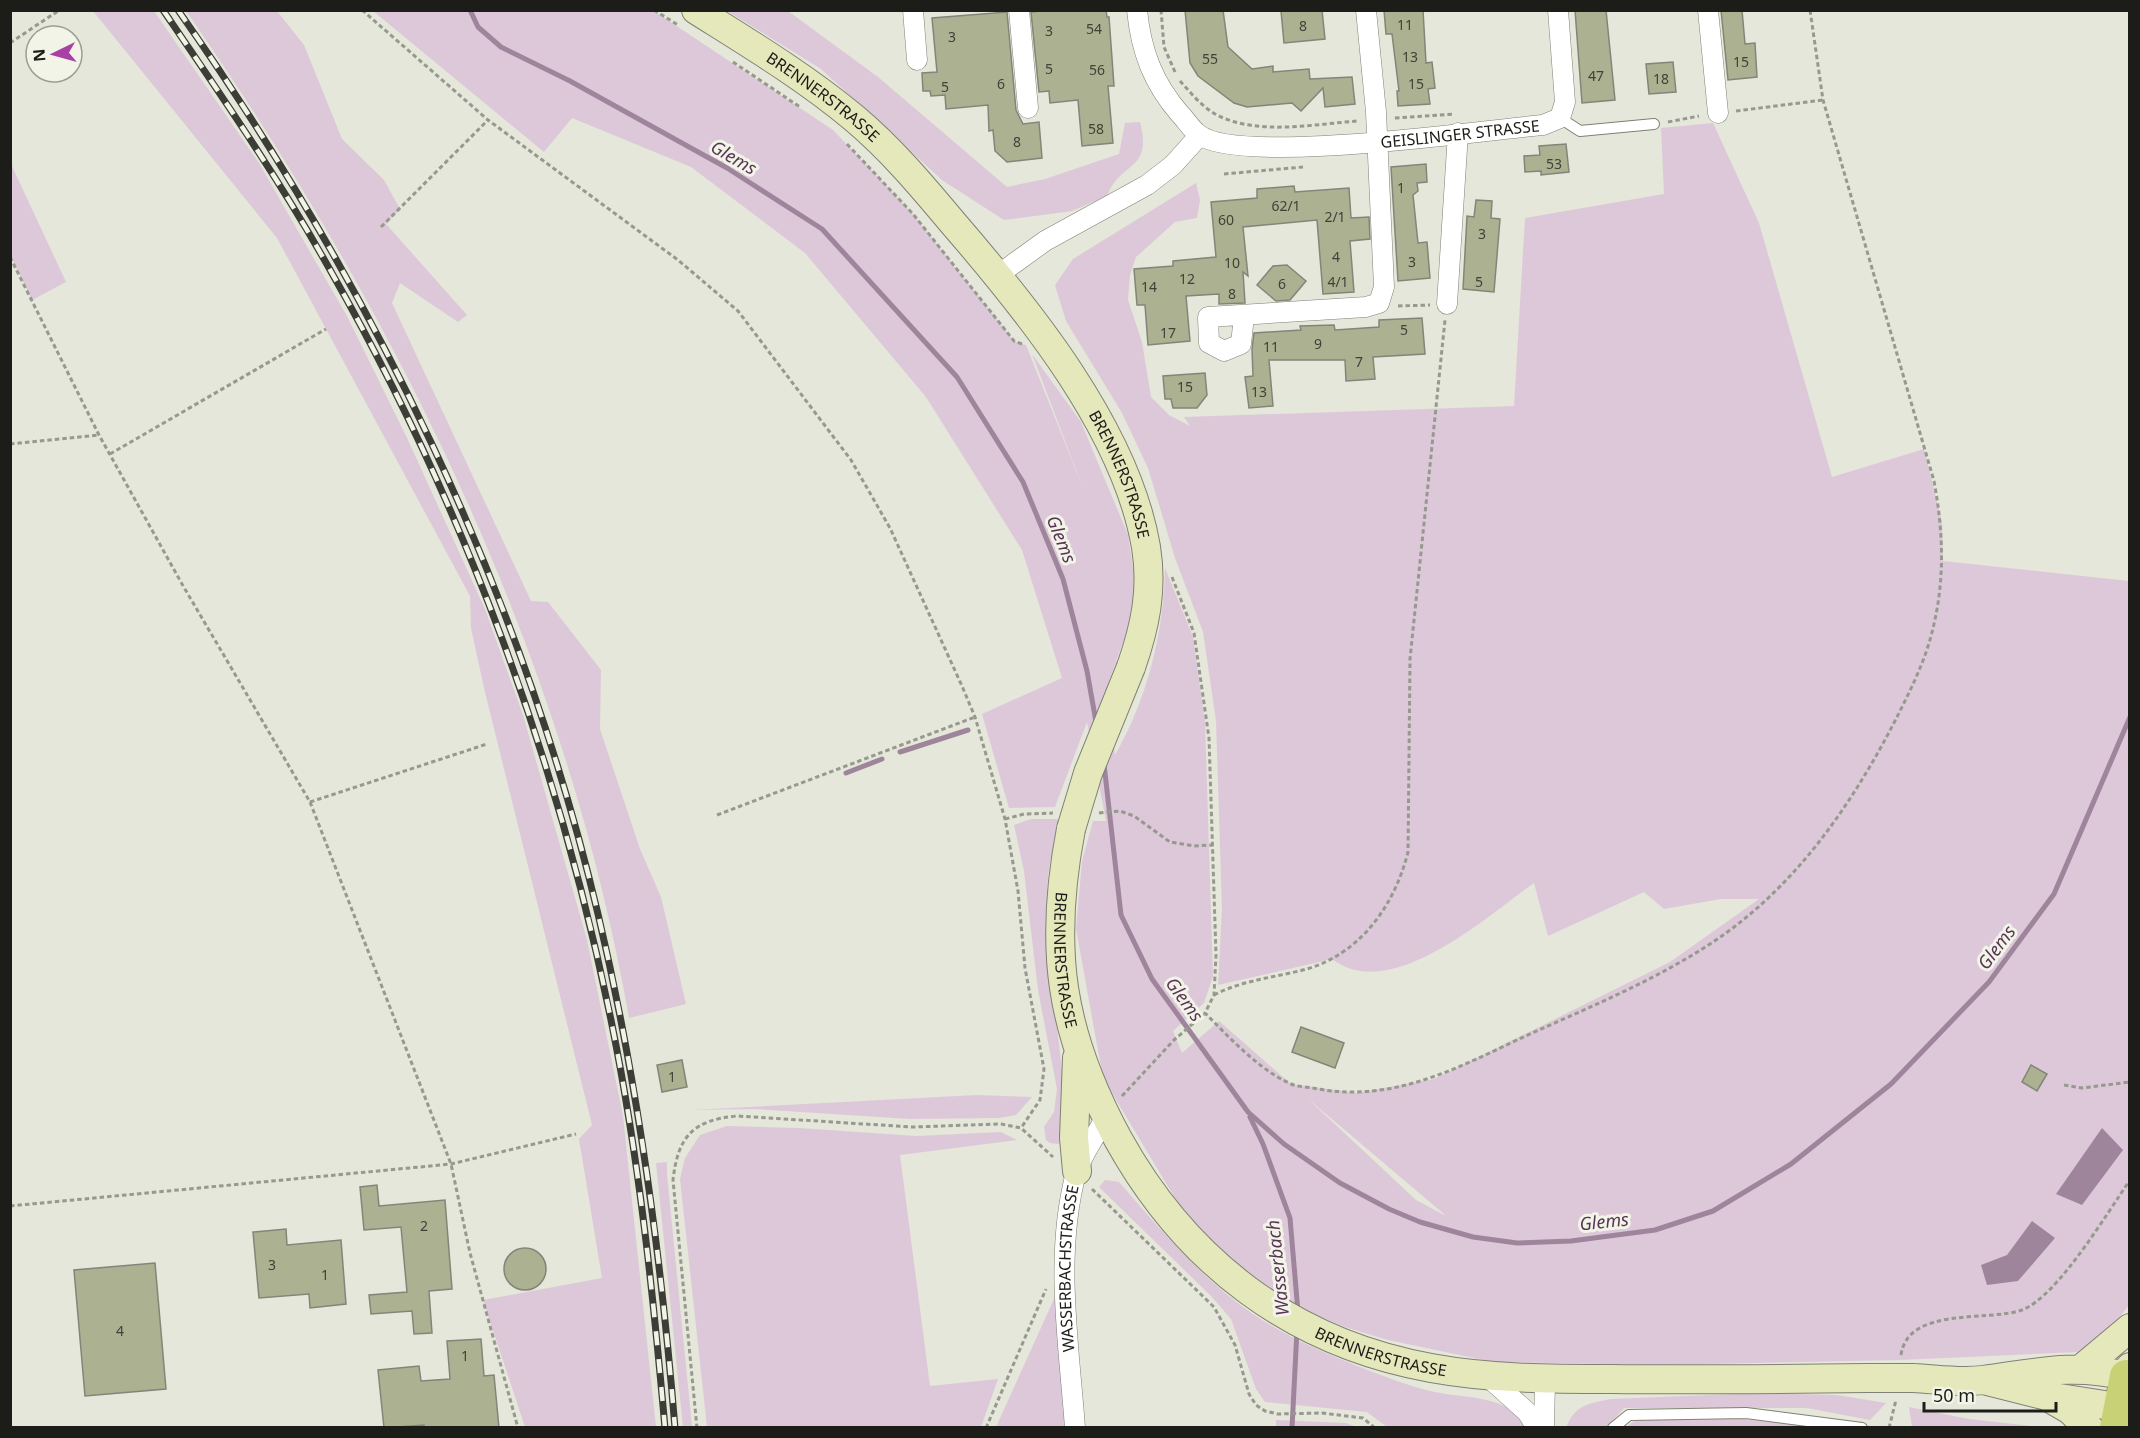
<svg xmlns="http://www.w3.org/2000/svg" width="2140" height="1438" viewBox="0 0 2140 1438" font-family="'Noto Sans',sans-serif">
  <rect width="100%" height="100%" fill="#e4e7d9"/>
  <g fill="#ddc8da" fill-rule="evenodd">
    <polygon points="93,11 154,11 259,163 348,318 408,440 485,609 523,715 587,940 623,1116 656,1427 525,1427 483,1300 602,1278 579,1139 592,1125 484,688 471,628 470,596 277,238"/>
    <path d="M 186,11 L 277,11 L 304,45 L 342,139 L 384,180 L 400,209 L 386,224 L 467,315 L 458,322 L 400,283 L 392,303 L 531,601 L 548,602 L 601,670 L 600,729 L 640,849 L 661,897 L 686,1004 L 629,1018 C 565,654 396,312 186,11 Z"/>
    <path d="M 373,11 L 654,11 L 833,130 L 913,214 L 1014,341 L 1026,345 L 1083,488 L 1032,354 L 1081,422 L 1128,535 L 1138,600 L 1107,687 L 1115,755 C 1147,700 1164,632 1165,568 L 1193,637 L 1205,722 L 1213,976 L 1204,1003 L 1173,1031 L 1182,1053 L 1219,1021 L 1291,1084 L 1357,1093 L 1434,1079 L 1670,962 L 1759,899 L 1721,899 L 1664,909 L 1644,892 L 1548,936 L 1534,883 C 1486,917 1391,1004 1332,959 L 1218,985 L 1222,909 L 1216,721 L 1203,632 L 1175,558 L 1148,468 L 1122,413 L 1066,321 L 1055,285 L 1073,259 L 1196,183 L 1200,200 L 1197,218 L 1175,222 L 1136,257 L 1130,275 L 1128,300 L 1142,342 L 1151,397 L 1169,415 L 1190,426 L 1184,417 L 1514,406 L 1525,218 L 1664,194 L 1661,128 L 1713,123 L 1759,223 L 1832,477 L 1924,449 L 1942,522 L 1943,561 L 2129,581 L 2129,1305 L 2100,1342 L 2079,1352 L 1900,1360 L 1659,1365 L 1493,1362 L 1388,1340 L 1348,1328 L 1304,1311 L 1256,1284 L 1194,1230 L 1103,1078 L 1076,929 L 1082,861 L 1093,821 L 1106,821 L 1087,722 L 1055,807 L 1009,808 L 982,714 L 1062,678 L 1022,550 L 926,397 L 805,253 L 691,167 L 572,118 L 544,152 ZM 1307,1098 L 1444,1214 L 1444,1215 L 1416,1200 Z"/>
    <path d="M 727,11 L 788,11 L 878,77 L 1007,187 L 1045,179 L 1119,154 L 1125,123 L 1140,122 C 1153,172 1120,161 1107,196 L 1072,211 L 1004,220 L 942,180 L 821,69 Z"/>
    <polygon points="10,162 66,282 32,300 11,257"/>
    <path d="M 1031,819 L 1059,819 C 1054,843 1048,867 1047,891 C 1044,974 1066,1056 1066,1139 L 1058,1144 L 1050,1143 L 1046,1140 L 1044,1127 L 1054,1112 L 1057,1089 L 1038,990 L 1024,871 L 1014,825 Z"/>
    <polygon points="977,1095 1032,1097 1016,1115 999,1118 910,1119 756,1109 691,1110"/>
    <polygon points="727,1126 799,1128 916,1136 1001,1132 1017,1140 900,1155 930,1386 998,1379 981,1427 707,1427 680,1179 685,1158 700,1135"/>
    <polygon points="667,1162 667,1174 692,1427 683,1427 656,1163"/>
    <path d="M 1105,1180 L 1119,1182 C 1166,1236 1215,1295 1279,1330 C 1307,1346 1340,1359 1370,1371 C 1392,1379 1417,1389 1440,1393 C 1465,1398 1514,1396 1524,1427 L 1387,1427 L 1367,1412 L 1265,1402 L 1256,1389 L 1231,1319 L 1211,1296 L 1099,1187 Z"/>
    <polygon points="1059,1288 1069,1427 996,1427"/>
    <path d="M 1759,1393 L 1837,1395 L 1886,1403 L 1870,1420 L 1807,1408 L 1624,1408 L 1607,1427 L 1566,1428 C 1575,1405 1587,1404 1610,1399 Z"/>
    <polygon points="1909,1407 1969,1419 2041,1427 1912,1427"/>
    <polygon points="1741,1419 1835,1428 1624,1428 1636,1420"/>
    <polygon points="1276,1420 1346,1423 1357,1427 1276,1427"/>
  </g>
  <g fill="#9e859c">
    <polygon points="2102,1128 2123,1150 2082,1205 2056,1194"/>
    <polygon points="2032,1221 2055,1238 2018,1281 1987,1285 1981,1265 2007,1255"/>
  </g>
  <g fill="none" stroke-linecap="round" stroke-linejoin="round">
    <g stroke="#9e859c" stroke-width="5">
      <polyline points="470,10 478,27 501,47 570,81 727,168 822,229 957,377 1023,482 1063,579 1087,671 1096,722"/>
      <polyline points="900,752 968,730"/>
      <polyline points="1104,764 1121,915 1152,979 1248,1112 1284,1144 1340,1183 1389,1209 1420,1222 1473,1237 1517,1243 1571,1241 1655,1230 1713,1211 1791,1164 1891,1084 1989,982 2054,894 2130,717"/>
      <polyline points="846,773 882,759"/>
      <polyline points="1250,1117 1263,1144 1290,1218 1298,1312"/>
      <polyline points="1292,1428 1297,1330"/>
    </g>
  </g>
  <g fill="#abb191" stroke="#838579" stroke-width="1.5">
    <polygon points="1051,10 1106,10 1107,17 1109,17 1114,86 1108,86 1113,143 1082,146 1078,100 1050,103 1049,91 1039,92 1031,12"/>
    <polygon points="1185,10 1223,10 1228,47 1252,69 1273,66 1273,72 1309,69 1310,79 1352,77 1355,104 1325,107 1323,88 1301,111 1292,103 1247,107 1234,103 1198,76 1190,63"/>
    <polygon points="1322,10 1325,39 1284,43 1281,11"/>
    <polygon points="1384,10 1423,10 1426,63 1432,62 1435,88 1428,89 1430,104 1398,106 1397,91 1399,91 1392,34 1386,34"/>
    <polygon points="1575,10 1606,10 1615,100 1582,103"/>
    <polygon points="1721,10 1742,10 1745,44 1755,43 1757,77 1728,80"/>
    <polygon points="1007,12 1016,110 1023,124 1039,122 1042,158 1007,162 995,151 993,130 989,131 988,105 946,109 945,95 931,96 930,91 923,91 922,73 937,72 932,18"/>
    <polygon points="1673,62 1676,92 1649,94 1646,64"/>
    <polygon points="1566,144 1569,172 1541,175 1541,171 1525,172 1524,156 1540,155 1539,146"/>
    <polygon points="1426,164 1427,182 1417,183 1418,191 1413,195 1418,243 1427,242 1430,278 1398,281 1391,167"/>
    <polygon points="1294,186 1295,192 1349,188 1351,218 1369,217 1370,239 1350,241 1354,292 1323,294 1317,220 1243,227 1248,276 1243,272 1245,303 1219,304 1219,294 1186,296 1190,341 1148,345 1145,305 1137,305 1134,269 1173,266 1173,261 1216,257 1211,202 1257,198 1257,189"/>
    <polygon points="1476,200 1492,201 1491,218 1500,219 1494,292 1463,289 1467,216 1474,217"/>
    <polygon points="1287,265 1306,281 1290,300 1276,301 1257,285 1273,266"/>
    <polygon points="1422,318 1425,354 1373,357 1375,379 1346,381 1345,360 1269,360 1273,406 1249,408 1245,377 1253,376 1252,349 1254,333 1301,330 1300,326 1334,325 1335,330 1379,327 1379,320"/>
    <polygon points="1205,373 1207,395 1197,408 1173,408 1171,399 1165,399 1163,376"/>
    <polygon points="1301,1027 1344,1043 1335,1068 1292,1052"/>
    <polygon points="682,1060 687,1087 662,1092 657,1065"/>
    <polygon points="2031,1065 2047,1074 2037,1091 2022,1082"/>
    <polygon points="377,1185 379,1206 445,1200 452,1289 429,1291 432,1333 414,1334 412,1311 371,1314 369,1295 407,1292 401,1227 364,1230 360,1187"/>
    <polygon points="286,1229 287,1245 341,1240 346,1304 310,1308 309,1294 259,1298 253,1232"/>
    <circle cx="525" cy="1269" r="21"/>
    <polygon points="155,1263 166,1389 85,1396 74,1270"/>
    <polygon points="481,1339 484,1376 494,1375 499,1428 424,1428 424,1425 384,1428 378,1370 419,1366 421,1381 450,1379 447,1341"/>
  </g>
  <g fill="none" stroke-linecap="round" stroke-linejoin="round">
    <g stroke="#7f8175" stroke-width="12">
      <g id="service">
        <polyline points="1560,118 1580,131 1654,124"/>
        <polyline points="1613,1428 1629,1415 1746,1413 1862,1428"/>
      </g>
    </g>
    <g stroke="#7f8175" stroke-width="21">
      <g id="minor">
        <polyline points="913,10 917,60"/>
        <polyline points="1019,10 1028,108"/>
        <path id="s1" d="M 1137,10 C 1141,51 1153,83 1180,114 C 1186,120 1191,129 1198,134 C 1237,166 1484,130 1543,125 L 1560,118 L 1565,102 L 1558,10"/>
        <polyline points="1708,10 1718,113"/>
        <polyline points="998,275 1045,241 1147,185 1173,165 1199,136"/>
        <polyline points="1447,304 1458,133"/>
        <polyline points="1244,316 1241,344 1224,351 1209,343 1208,317 1366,307 1379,303 1384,287 1376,112 1366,10"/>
        <polyline points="1486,1375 1527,1412 1537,1428"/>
        <path id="s2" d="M 1075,1428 C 1069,1344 1054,1256 1076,1173 C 1082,1154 1097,1134 1106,1117"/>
        <polyline points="1544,1428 1545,1379"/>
      </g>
    </g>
    <g stroke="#7f8175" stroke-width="30">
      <g id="secondary">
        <path id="s3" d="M 696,10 C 750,44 805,77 854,118 C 891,149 922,186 953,223 C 1029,311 1126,430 1146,547 C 1153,590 1145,627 1131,667"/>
        <path id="s4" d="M 1071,829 C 1048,948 1060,1032 1118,1139 C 1186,1262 1292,1343 1431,1368 C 1491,1379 1552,1379 1612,1379 C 1698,1380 1783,1379 1869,1378"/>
        <polyline points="1077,1171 1074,1138 1077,1058"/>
        <polyline points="2081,1369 2130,1328"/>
        <path d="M 1913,1378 C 1936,1379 1960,1383 1983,1380 C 2037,1373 2071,1363 2126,1376 L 2130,1367"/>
        <polyline points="1987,1381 2047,1396 2130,1409"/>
        <polyline points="2051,1399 2070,1410 2089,1428"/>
      </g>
    </g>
    <g stroke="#757e1a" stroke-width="33">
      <polyline id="primary" points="2116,1428 2126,1376 2130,1377"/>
    </g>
    <g stroke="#97998f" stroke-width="3" stroke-dasharray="4.5 3" stroke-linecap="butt">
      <polyline points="362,10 488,120 678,260 738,311 851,460 890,528 962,686 975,717 1005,819 1018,891 1025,968 1044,1069 1040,1100 1021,1128"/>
      <polyline points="654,10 678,25"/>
      <polyline points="1161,10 1164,47 1175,72"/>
      <polyline points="10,43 58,11"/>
      <polyline points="733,62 800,107"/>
      <path d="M 1180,81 C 1191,93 1202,107 1217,115 C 1258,136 1314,124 1358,121"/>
      <polyline points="1736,111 1823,100"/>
      <polyline points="1395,118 1454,114"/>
      <polyline points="1668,122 1699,116"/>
      <polyline points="847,144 913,214 1014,341 1022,344"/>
      <polyline points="1224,174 1303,167"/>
      <polyline points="381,227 488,120"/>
      <polyline points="10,257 99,435 182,584 310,802 451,1164 470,1253 518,1428"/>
      <polyline points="1398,306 1430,305"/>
      <polyline points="10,444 99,435"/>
      <polyline points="110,454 326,329"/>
      <path d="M 1172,577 L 1194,633 L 1209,738 L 1216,955 L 1214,995 L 1205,1013 C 1230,1038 1258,1069 1291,1084 C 1298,1087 1309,1087 1318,1089 C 1392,1102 1454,1070 1519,1039 C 1589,1007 1663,978 1726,933 C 1802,878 1855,799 1897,717 C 1912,687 1927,657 1934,624 C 1945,576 1943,530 1934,481 L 1823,100 L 1810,10"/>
      <polyline points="310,802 487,744"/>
      <polyline points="1099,813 1120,811 1134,816 1170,842 1194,846 1213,845"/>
      <polyline points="717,815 975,717"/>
      <polyline points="1005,819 1024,814 1053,813"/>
      <path d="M 1214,995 C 1241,981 1270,978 1299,971 C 1357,958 1394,908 1408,852 L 1410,659 L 1445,320"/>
      <polyline points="2064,1085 2082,1088 2130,1082"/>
      <polyline points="1122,1096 1174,1040 1204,1014"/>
      <polyline points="1092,1189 1214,1307 1235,1345 1249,1394 1256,1405 1265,1411 1278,1414 1322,1413 1363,1418 1375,1428"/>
      <polyline points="10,1206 451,1164 576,1134"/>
      <path d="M 1901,1355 C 1908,1306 1988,1322 2022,1310 C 2058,1296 2107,1213 2130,1180"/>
      <path d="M 697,1428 L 673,1180 C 678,1136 693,1120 737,1116 L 912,1127 L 1001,1124 L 1021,1128 L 1053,1157"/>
      <polyline points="986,1428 1046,1289"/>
      <polyline points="1889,1428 1896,1400"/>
    </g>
    <use href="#service" stroke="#fff" stroke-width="10"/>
    <use href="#minor" stroke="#fff" stroke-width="20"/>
    <use href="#secondary" stroke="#e4e8bb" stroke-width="28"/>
    <use href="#primary" stroke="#c9d176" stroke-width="32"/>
    <g stroke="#3b3d36" stroke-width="7">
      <g id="rail">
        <path d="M 163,10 C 221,95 279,179 329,268 C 463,503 559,761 612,1025 C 639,1158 653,1293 665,1428"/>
        <path d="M 178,10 C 370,283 521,589 598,914 C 638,1083 661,1254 675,1428"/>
      </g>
    </g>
    <use href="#rail" stroke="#f1f4e6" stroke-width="4.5" stroke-dasharray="14" stroke-linecap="butt"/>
    <g stroke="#7f8175" stroke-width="30" stroke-linecap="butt">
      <g id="secondary-bridge">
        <polyline points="1071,829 1088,773 1131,667"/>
        <polyline points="1869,1378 1913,1378"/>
      </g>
    </g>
    <use href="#secondary-bridge" stroke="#e4e8bb" stroke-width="28"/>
  </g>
  <g text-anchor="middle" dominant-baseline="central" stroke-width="6" stroke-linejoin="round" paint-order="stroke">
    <g font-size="14" fill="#404236">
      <text x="1405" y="24">11</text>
      <text x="1303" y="25">8</text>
      <text x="1094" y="28">54</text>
      <text x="1049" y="30">3</text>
      <text x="952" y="36">3</text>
      <text x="1410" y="56">13</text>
      <text x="1210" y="58">55</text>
      <text x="1741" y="61">15</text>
      <text x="1049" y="68">5</text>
      <text x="1097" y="69">56</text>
      <text x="1596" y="75">47</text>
      <text x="1661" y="78">18</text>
      <text x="1001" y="83">6</text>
      <text x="1416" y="83">15</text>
      <text x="945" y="86">5</text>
      <text x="1096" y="128">58</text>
      <text x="1017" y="141">8</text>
      <text x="1554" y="163">53</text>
      <text x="1401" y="187">1</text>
      <text x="1286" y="205">62/1</text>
      <text x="1335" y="216">2/1</text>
      <text x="1226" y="219">60</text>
      <text x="1482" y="233">3</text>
      <text x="1336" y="256">4</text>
      <text x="1412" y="261">3</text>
      <text x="1232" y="262">10</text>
      <text x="1187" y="278">12</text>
      <text x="1338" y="281">4/1</text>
      <text x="1479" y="281">5</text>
      <text x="1282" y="283">6</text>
      <text x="1149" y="286">14</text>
      <text x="1232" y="293">8</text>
      <text x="1404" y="329">5</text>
      <text x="1168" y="332">17</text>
      <text x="1318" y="343">9</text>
      <text x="1271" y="346">11</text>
      <text x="1359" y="361">7</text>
      <text x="1185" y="386">15</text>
      <text x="1259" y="391">13</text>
      <text x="672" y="1076">1</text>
      <text x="424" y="1225">2</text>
      <text x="272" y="1264">3</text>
      <text x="325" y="1274">1</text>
      <text x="120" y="1330">4</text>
      <text x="465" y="1355">1</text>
    </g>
    <g font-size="16" fill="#1c1d18" stroke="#f1f4e6">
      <text stroke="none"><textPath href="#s3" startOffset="154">BRENNERSTRASSE</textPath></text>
      <text stroke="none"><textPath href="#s1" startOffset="406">GEISLINGER STRASSE</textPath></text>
      <text stroke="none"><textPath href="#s3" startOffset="640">BRENNERSTRASSE</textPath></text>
      <text stroke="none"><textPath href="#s4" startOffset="132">BRENNERSTRASSE</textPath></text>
      <text stroke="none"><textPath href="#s2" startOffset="160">WASSERBACHSTRASSE</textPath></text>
      <text stroke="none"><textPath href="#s4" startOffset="670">BRENNERSTRASSE</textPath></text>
    </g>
    <g font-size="18" font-style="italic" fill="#593457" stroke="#f1f4e6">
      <text transform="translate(734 157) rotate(30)">Glems</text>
      <text transform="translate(1062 539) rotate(68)">Glems</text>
      <text transform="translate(1996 947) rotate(-53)">Glems</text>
      <text transform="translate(1185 999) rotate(54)">Glems</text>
      <text transform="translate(1604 1221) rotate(-6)">Glems</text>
      <text transform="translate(1277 1268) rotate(-96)">Wasserbach</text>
    </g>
  </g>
  <rect width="2140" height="1438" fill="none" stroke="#1c1d18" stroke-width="24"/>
  <g transform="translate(54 54) rotate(265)"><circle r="28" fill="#f1f4e6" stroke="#9c9e94" stroke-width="1.5"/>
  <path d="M0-4.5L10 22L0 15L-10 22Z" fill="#a941a4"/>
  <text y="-9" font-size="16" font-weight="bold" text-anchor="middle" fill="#1c1d18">N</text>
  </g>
  <path d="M1924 1402v9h132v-9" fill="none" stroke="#1c1d18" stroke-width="3"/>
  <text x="1933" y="1402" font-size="18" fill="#1c1d18" stroke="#f1f4e6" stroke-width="4.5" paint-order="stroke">50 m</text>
</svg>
